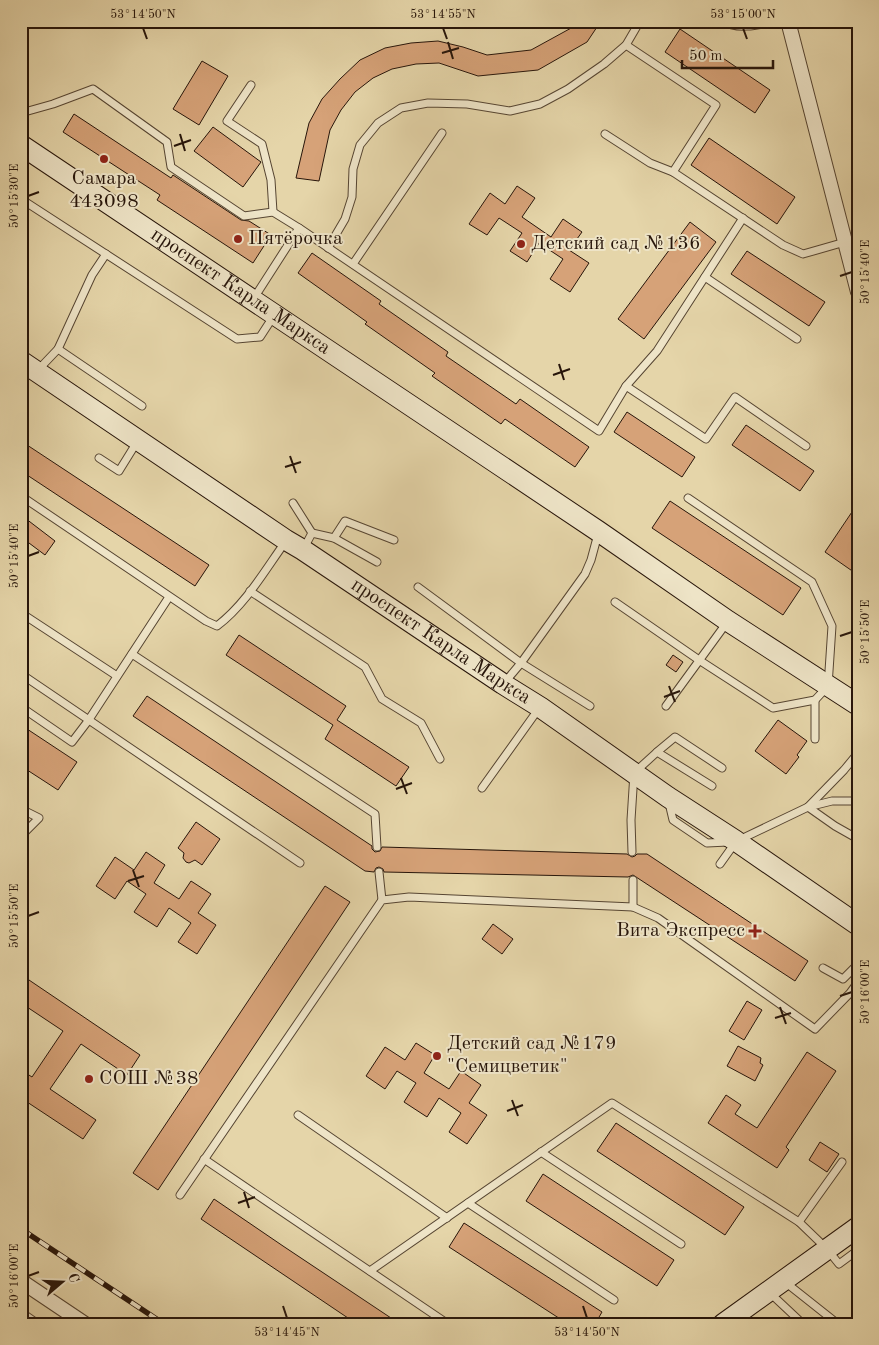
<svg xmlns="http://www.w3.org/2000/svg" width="879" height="1345" viewBox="0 0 879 1345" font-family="'Old Standard TT',serif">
  <rect width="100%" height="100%" fill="#e5d5a9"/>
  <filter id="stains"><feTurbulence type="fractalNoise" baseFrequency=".004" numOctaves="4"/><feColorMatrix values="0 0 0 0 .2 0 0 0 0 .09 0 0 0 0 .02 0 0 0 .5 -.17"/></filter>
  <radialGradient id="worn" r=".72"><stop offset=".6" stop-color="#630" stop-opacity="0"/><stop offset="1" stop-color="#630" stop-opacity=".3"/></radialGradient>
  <g fill="#d6a278" stroke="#27150a">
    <polygon points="577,21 601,21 587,42 538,70 478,76 439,63 416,64 392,69 373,78 355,92 341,110 330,130 319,181 296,178 309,123 322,99 340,79 360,60 385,48 411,43 438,41 463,47 487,55 531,50 573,27"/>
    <polygon points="680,29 770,90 755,113 665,52"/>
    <polygon points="202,61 228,76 199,125 173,109"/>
    <polygon points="74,114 171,178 173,175 241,220 249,221 271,235 253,263 157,200 160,195 63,132"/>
    <polygon points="213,127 261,162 243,187 194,151"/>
    <polygon points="709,138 795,197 777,224 691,165"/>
    <polygon points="517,186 535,198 522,217 551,237 563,219 582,232 569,250 589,263 570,292 550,279 563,259 539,243 527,262 510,251 522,233 499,218 487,235 469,224 490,193 505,204"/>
    <polygon points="690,222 716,242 644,339 618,319"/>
    <polygon points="747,251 825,302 809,326 731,274"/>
    <polygon points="312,253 381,301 379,304 448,352 446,356 516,404 520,399 589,447 575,467 505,419 501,424 432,376 435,373 365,324 367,322 298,273"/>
    <polygon points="627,412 695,457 682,477 614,432"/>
    <polygon points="746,425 814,471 800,491 732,445"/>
    <polygon points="21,441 209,565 195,586 21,471"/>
    <polygon points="670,501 801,588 783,615 652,528"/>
    <polygon points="858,503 858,575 825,552"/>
    <polygon points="21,515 55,541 45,555 21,537"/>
    <polygon points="239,635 346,706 337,720 409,767 396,786 325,739 333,725 226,655"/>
    <polygon points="673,655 683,662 676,672 666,665"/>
    <polygon points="147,696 372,846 372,849 375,852 380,851 382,847 627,854 632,857 635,856 637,854 647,854 808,961 795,981 633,875 628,877 384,872 383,869 379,867 376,868 374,872 365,871 133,716"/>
    <polygon points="778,720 807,741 797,755 799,757 786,774 755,751"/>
    <polygon points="21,725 77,762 58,790 21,766"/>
    <polygon points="196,822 220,839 202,865 195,860 189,863 186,862 183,858 184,853 178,848"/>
    <polygon points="146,852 165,865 154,883 179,899 191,881 211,894 198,913 216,925 197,954 178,942 191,923 169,908 157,927 134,912 146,894 127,881 115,899 96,886 115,857 134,870"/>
    <polygon points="325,886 350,902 158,1190 133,1173"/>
    <polygon points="493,924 513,939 502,954 482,939"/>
    <polygon points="29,980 140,1055 127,1075 81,1044 50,1089 96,1120 83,1139 21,1098 21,1070 32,1077 63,1031 21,1003 21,993"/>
    <polygon points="747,1001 762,1010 744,1040 729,1031"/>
    <polygon points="416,1043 435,1055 424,1073 449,1089 461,1071 481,1085 469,1103 487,1115 467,1144 449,1132 461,1113 439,1098 427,1117 404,1102 416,1083 397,1071 385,1089 366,1076 385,1047 405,1060"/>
    <polygon points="738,1046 761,1058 760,1063 763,1065 755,1081 727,1066"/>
    <polygon points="807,1052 836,1071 786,1147 789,1150 777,1168 708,1123 726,1095 741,1105 735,1114 757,1128"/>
    <polygon points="616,1123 744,1207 725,1235 597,1151"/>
    <polygon points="820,1142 839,1154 827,1172 809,1160"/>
    <polygon points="543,1174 674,1260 657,1286 526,1201"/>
    <polygon points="214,1199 283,1246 400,1324 357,1324 342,1314 201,1219"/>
    <polygon points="464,1223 602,1312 595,1324 568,1324 449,1247"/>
  </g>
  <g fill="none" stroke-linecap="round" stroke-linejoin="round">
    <g stroke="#564532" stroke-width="9">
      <g id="lane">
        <polyline points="487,21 488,23"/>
        <path d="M 723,21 C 737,31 763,24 778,21"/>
        <polyline points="626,45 716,105 673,172 783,245 803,254 845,242"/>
        <polyline points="251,85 227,121 262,144 271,180 273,212"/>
        <polyline points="21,113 53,104 93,89 167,142 171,167 244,216 273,212 299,228 599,431 626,386 706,439 735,397 806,446"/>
        <polyline points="605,134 650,163 673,172"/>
        <polyline points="21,199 237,339 260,337 273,317"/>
        <polyline points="328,248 345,219 352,197 353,169 360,145 378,123 401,108 428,103 467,104 510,111 540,104 568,89 604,64 626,45 640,21"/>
        <polyline points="353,264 442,133"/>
        <polyline points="705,277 797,339"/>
        <polyline points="254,298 299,228"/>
        <polyline points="58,349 92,275 106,254"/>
        <polyline points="38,370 58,349 142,406"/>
        <polyline points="626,386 657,351 743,218"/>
        <polyline points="99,458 119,471 137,442"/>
        <path d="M 21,496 L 206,621 L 217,626 C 246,604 265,570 286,541"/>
        <polyline points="293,503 312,533"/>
        <polyline points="334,538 345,521 394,540"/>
        <polyline points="304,548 312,533 334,538 377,562"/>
        <polyline points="418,587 521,663 590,706"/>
        <polyline points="250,591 365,667 382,699 421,723 440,759"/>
        <polyline points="615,602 699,660 773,708 815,700 828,686 832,626 812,582 688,498"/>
        <polyline points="21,613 117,676"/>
        <polyline points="132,654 375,814 377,847"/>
        <polyline points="21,674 300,863"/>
        <polyline points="505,682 521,663 585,574 591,560 598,534"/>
        <polyline points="815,700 815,739"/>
        <polyline points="666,706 728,621"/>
        <polyline points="21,707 72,742 88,721 169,597"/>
        <polyline points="657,752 675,737 722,768"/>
        <polyline points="858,753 844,770 808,807 835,826 858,839"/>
        <polyline points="482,788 540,707"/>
        <polyline points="669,803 673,820 707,843 728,842"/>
        <polyline points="21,809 39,818 21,836"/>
        <polyline points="739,840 808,807 832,801 858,801"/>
        <polyline points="632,852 631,820 634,773 657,752 712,786"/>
        <polyline points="720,864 735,843"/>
        <polyline points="379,872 382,900"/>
        <polyline points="633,880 633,907"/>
        <polyline points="823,968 843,979 858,964"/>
        <polyline points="298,1115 447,1218"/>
        <polyline points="541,1152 681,1244"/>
        <polyline points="204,1159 448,1324"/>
        <polyline points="180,1195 382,900 409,897 633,907 658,918 815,1029 850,993 858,982"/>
        <polyline points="468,1203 614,1300"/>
        <polyline points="799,1222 842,1162"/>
        <polyline points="370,1271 612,1103 799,1222 827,1249 839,1264 858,1250"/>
        <polyline points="785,1282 838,1324"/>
        <polyline points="770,1293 803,1324"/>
        <polyline points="25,1315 38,1324"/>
      </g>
    </g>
    <g stroke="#564532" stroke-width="16">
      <g id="street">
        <polyline points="788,21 858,292"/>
        <polyline points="21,1281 85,1324"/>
      </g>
    </g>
    <g stroke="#27150a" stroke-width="22">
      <g id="secondary">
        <path id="s1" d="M 21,145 L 598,531 L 728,621 L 858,705"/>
        <path id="s2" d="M 21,361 L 286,540 L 303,550 L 503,684 L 540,707 L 668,797 L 736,841 L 858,925"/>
        <polyline points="723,1324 858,1227"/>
      </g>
    </g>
    <use href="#lane" stroke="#eee4c7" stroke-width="7"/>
    <use href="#street" stroke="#eee4c7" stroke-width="14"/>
    <use href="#secondary" stroke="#eee4c7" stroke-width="20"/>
    <g stroke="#27150a" stroke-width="5.5">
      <polyline id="rail" points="21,1229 164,1324"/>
    </g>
    <use href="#rail" stroke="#eee4c7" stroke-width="4" stroke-dasharray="11" stroke-linecap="butt"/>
  </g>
  <path fill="none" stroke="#27150a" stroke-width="2" d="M 143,28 L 147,39M 443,28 L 447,39M 743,28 L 747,39M 448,42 L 453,59M 442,53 L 459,48M 180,134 L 185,151M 174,146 L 191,140M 28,196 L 39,192M 840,276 L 852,272M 559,364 L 564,380M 553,375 L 570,369M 290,456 L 296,473M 285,467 L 301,462M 28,556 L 39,552M 840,636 L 852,632M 669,686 L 675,702M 664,697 L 680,691M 401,778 L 407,794M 396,789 L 412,783M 133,870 L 139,887M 128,881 L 144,876M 28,916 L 39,912M 840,996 L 852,992M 780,1007 L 786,1024M 775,1018 L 791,1013M 512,1100 L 518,1116M 507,1111 L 523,1105M 244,1192 L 249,1208M 238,1203 L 255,1197M 28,1276 L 39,1272M 283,1306 L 287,1318M 583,1306 L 587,1318"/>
  <g fill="#8f2418" stroke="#eee4c7" stroke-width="2">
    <circle cx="104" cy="159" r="5"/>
    <circle cx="238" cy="239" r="5"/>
    <circle cx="521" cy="244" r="5"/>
    <path d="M752.5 923.5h5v5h5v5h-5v5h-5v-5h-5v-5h5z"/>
    <circle cx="437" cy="1056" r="5"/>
    <circle cx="89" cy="1079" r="5"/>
  </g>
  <g text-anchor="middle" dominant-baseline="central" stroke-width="4" stroke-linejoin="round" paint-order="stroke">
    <g font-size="20" fill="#27150a" stroke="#eee4c7" text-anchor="start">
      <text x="104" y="179" text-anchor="middle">Самара<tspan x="104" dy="23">443098</tspan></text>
      <text x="248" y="239">Пятёрочка</text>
      <text x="531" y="244">Детский сад №136</text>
      <text x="745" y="931" text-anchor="end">Вита Экспресс</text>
      <text x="447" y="1044">Детский сад №179<tspan x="447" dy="23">"Семицветик"</tspan></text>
      <text x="99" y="1079">СОШ №38</text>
    </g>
    <g font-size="20" fill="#27150a" stroke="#eee4c7">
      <text stroke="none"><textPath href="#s1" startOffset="264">проспект Карла Маркса</textPath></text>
      <text stroke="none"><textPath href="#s2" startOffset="505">проспект Карла Маркса</textPath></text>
    </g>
  </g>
  <rect width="879" height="1345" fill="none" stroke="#e5d5a9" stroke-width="55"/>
  <g transform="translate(62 1282) rotate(71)" stroke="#eee4c7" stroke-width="4" paint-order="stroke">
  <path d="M0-4L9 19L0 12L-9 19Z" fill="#27150a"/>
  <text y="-8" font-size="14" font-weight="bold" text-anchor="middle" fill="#27150a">С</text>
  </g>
  <path d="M682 60v8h91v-8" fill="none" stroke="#27150a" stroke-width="2.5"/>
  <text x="689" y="60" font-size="15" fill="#27150a" stroke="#eee4c7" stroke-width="4" paint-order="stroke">50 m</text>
  <rect x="28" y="28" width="824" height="1290" fill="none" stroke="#27150a" stroke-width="2"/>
  <g font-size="12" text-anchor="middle" fill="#27150a">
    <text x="143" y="18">53°14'50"N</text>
    <text x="443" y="18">53°14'55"N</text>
    <text x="743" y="18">53°15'00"N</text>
    <text transform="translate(14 196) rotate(-90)" y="4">50°15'30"E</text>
    <text transform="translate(865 272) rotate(-90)" y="4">50°15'40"E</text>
    <text transform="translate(14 556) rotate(-90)" y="4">50°15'40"E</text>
    <text transform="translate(865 632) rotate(-90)" y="4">50°15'50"E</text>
    <text transform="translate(14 916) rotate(-90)" y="4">50°15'50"E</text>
    <text transform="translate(865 992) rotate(-90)" y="4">50°16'00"E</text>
    <text transform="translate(14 1276) rotate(-90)" y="4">50°16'00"E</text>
    <text x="287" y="1336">53°14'45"N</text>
    <text x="587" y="1336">53°14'50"N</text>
  </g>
  <rect width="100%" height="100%" filter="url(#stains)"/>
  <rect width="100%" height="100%" fill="url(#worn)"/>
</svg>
